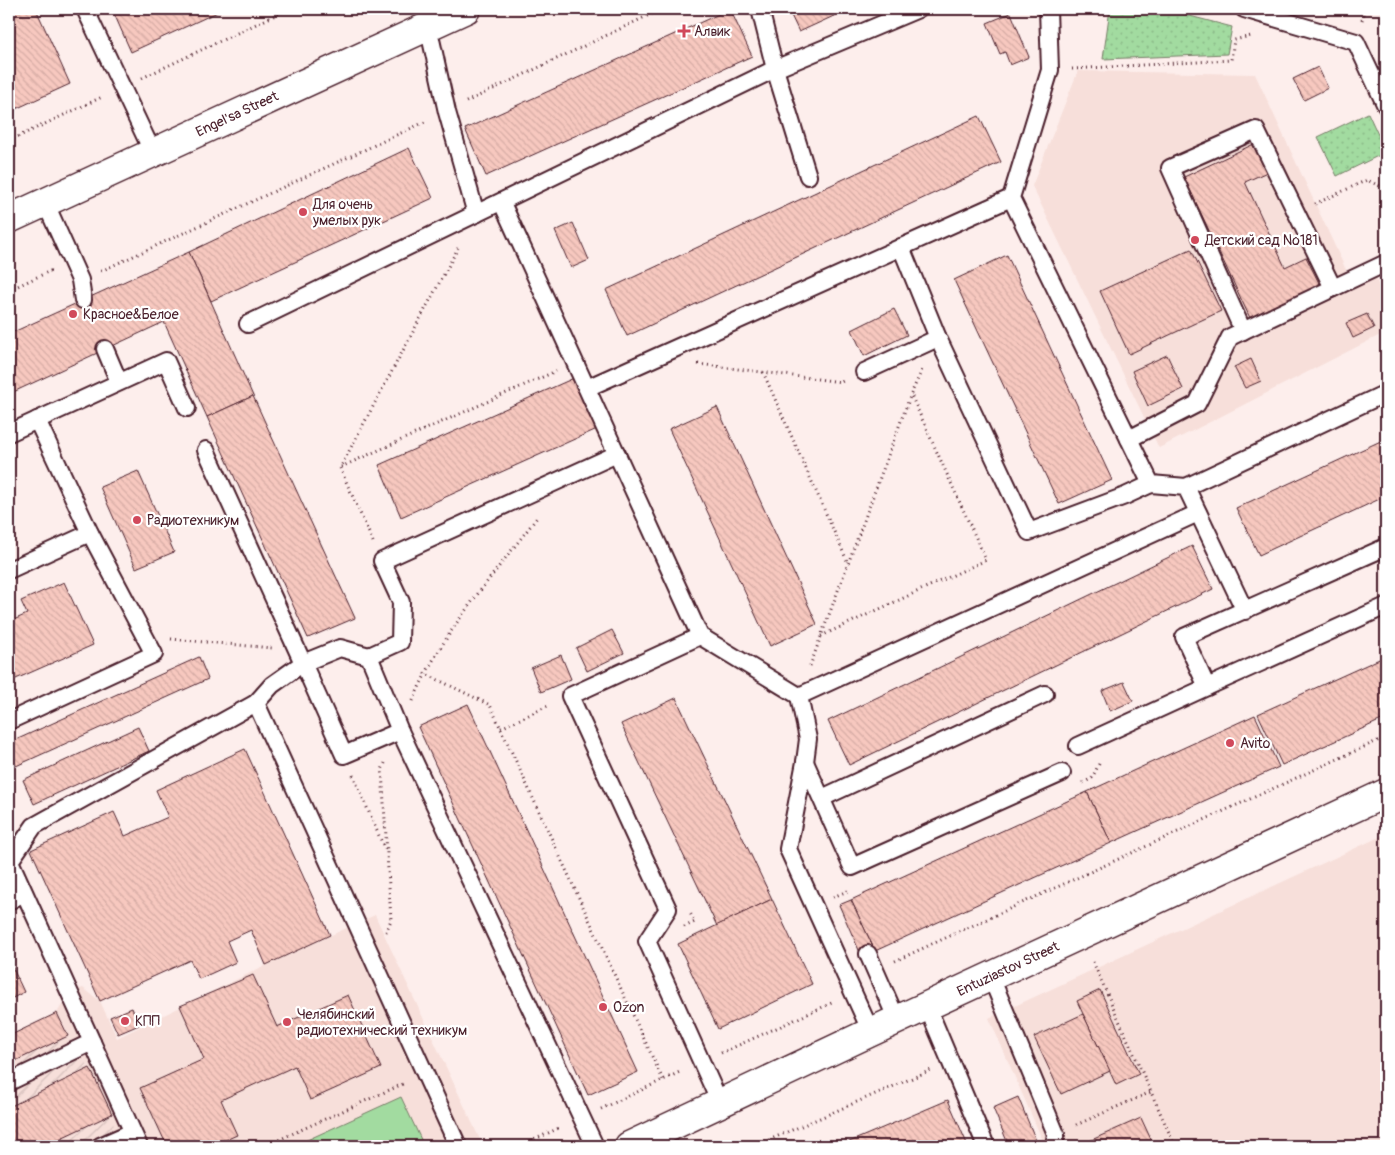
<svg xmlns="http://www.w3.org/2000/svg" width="1395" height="1155" viewBox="0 0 1395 1155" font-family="Pangolin,sans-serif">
  <defs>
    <pattern id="industrial-furrows" width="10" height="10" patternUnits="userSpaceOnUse" patternTransform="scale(1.25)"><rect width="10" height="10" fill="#f7dfda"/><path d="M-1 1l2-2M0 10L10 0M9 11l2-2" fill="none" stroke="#d5bfbb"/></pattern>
    <pattern id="grass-dots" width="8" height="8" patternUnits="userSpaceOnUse" patternTransform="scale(1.25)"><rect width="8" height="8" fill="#a2dba0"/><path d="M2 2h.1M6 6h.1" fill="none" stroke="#8dbc8a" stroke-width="1.8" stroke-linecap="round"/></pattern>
    <pattern id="building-back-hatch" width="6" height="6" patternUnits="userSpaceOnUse" patternTransform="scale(1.25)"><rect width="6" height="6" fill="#f7c8bf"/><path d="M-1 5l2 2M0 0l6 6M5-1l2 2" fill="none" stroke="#d5aba4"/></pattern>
  </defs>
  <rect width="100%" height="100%" fill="#fdeeec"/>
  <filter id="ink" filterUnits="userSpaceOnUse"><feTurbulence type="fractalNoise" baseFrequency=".02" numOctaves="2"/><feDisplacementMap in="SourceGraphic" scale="10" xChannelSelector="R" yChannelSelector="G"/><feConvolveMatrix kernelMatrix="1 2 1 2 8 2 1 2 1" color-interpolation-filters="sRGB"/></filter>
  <g filter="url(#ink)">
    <g fill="#f7dfda">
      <polygon points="1078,71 1255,74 1353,285 1374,275 1386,301 1386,332 1159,448 1032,186"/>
      <polygon points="1386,834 1386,1146 1045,1146 989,1018"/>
      <polygon points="375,915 483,1146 117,1146 90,1068 68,1036 57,1013 69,993 83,988 100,1001 117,1038 266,965"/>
    </g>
    <polygon fill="url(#industrial-furrows)" points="57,1013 68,1036 90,1068 112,1114 117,1146 9,1146 9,1036"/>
    <g fill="url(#grass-dots)" stroke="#767d66">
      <polygon points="1110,9 1163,9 1232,27 1227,54 1103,59"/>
      <polygon points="1368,113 1386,152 1337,176 1318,137"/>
    </g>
    <polygon fill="#a2dba0" stroke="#767d66" points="401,1097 424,1146 294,1146"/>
    <g fill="url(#building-back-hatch)" stroke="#4a1f2b">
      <polygon points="9,9 36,9 70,84 9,112"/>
      <polygon points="112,9 224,9 131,52"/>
      <polygon points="730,9 752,56 486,176 465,129"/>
      <polygon points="788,9 849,9 799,32"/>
      <polygon points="1011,13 1029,57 1010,65 1005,52 1000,54 987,23"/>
      <polygon points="1318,67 1328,88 1304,100 1293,79"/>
      <polygon points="979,116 1001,162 627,336 606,290"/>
      <polygon points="1254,144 1267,172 1245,182 1285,267 1306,257 1320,285 1250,318 1184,177"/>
      <polygon points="409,148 433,198 211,301 189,252"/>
      <polygon points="573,223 589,260 571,268 555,231"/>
      <polygon points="1191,249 1221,311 1129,354 1100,291"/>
      <polygon points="189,252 253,396 207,417 164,322 9,394 9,334"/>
      <polygon points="1007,255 1112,480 1059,504 954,280"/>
      <polygon points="894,309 907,335 864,356 852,330"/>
      <polygon points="1367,314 1374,328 1353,338 1346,323"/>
      <polygon points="1167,355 1183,389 1148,406 1132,371"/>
      <polygon points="1251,359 1261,381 1245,388 1234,367"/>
      <polygon points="574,378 597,429 401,517 379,465"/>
      <polygon points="253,396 355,618 308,638 207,417"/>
      <polygon points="717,407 817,624 770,646 669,429"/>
      <polygon points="1385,439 1386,496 1259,555 1236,508"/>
      <polygon points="138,471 174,552 136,568 100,487"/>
      <polygon points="1192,546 1213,589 849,765 828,721"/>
      <polygon points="64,582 93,645 9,682 9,622 27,614 21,601"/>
      <polygon points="612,630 624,653 587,671 576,648"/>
      <polygon points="561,655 571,679 541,692 531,668"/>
      <polygon points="1386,656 1386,718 1282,765 1258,714"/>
      <polygon points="199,657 208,679 16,766 9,751 9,743"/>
      <polygon points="1124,682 1133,701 1110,711 1102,691"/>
      <polygon points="676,698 772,899 717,926 621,724"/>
      <polygon points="468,704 638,1072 588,1095 418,727"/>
      <polygon points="1255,715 1279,767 1111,843 1087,792"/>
      <polygon points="138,727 149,751 34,804 23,780"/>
      <polygon points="245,749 330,935 266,965 251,930 227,941 236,962 199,979 190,960 100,1001 31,850 114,812 125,836 168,817 156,790"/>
      <polygon points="1087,792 1111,843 875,951 851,900"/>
      <polygon points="772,899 812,984 718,1029 678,944"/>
      <polygon points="851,900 875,951 862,957 839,905"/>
      <polygon points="9,960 24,992 9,1000"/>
      <polygon points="253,975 277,1027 348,995 381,1068 310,1100 295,1066 221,1100 237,1135 212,1146 167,1146 140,1088 204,1059 180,1006"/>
      <polygon points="1100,990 1139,1074 1116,1085 1077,1001"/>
      <polygon points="132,1008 139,1025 118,1034 110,1017"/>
      <polygon points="57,1013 68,1036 9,1064 9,1036"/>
      <polygon points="1083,1014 1110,1071 1061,1094 1034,1037"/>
      <polygon points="90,1068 112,1114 44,1146 9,1146 9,1107"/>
      <polygon points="1018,1097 1037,1143 1028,1146 1009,1146 993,1108"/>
      <polygon points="948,1100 968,1146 840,1146"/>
      <polygon points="1141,1118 1154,1146 1078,1146"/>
    </g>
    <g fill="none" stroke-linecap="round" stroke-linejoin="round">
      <g stroke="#4a1f2b" stroke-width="20">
        <g id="lane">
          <polyline points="85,9 153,153"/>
          <polyline points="760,9 775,69 808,176"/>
          <polyline points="1048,9 1050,70 1011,198 1151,484 1186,487 1245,611"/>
          <polyline points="1244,9 1356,42 1386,106"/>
          <polyline points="428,26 447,112 476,214"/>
          <polyline points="45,202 80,280 83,300"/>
          <polyline points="502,203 700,636 799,696"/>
          <polyline points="901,247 938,338 1029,532 1125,496 1151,484"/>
          <polyline points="248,324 775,69 918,9"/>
          <polyline points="1243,331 1170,168 1256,130 1333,288"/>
          <polyline points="105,349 119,382"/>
          <polyline points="864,372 938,338"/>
          <polyline points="587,388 1011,198"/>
          <polyline points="9,433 166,361 187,408"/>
          <polyline points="1129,439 1197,404 1230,337 1386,263"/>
          <polyline points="206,450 303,663 340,648 369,656 400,731 595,1146"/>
          <polyline points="1186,487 1386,393"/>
          <polyline points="9,570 90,533"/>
          <polyline points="700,636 570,696 668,909 647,941 720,1103"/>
          <polyline points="369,656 400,642 401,602 382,561 617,454"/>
          <polyline points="1207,687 1386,606"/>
          <polyline points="256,703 272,685 303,663 344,755 400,731"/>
          <polyline points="9,721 154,654 90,533 37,420"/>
          <polyline points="1078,746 1207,687 1184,637 1386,547"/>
          <polyline points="805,762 852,867 1062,773"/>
          <polyline points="822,798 1045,694"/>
          <polyline points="9,901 24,893"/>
          <polyline points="868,954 897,1020"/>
          <polyline points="991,977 1056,1134 1054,1146"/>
          <polyline points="927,1006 986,1146"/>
          <polyline points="871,1032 788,849 805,762 808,739 799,696 1198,513"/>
          <polyline points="92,1042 10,861 34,826 256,703 458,1146"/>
          <polyline points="9,1082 92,1042 139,1146"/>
          <polyline points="100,1146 132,1132"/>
        </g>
      </g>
      <g stroke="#4a1f2b" stroke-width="31">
        <g id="secondary">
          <polyline points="9,219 466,9"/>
          <polyline points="629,1146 871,1032 1386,793"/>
        </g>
      </g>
      <g stroke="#4a1f2b" stroke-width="3" stroke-dasharray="1 4" stroke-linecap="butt">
        <polyline points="1362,20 1365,9"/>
        <polyline points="1072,69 1231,60 1234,40 1251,36"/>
        <polyline points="142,78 288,9"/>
        <polyline points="466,102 662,9"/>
        <polyline points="9,141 102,97"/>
        <polyline points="1315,204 1367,180 1386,189"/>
        <polyline points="101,271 427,121"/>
        <polyline points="9,290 50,271 53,272"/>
        <polyline points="698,364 841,382 845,380"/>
        <polyline points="763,372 848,563"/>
        <polyline points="341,467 556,371"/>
        <polyline points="373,542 340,468 458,248"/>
        <polyline points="821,636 986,560 911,395"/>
        <polyline points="171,639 272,648"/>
        <polyline points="810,666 911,394 922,370"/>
        <polyline points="424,673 490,705 663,1080"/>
        <path d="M 413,701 C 441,633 494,575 538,516"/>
        <polyline points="501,728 550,705"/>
        <polyline points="385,763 382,770 391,920 386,932"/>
        <polyline points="353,775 386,852"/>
        <polyline points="1083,783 1092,778 1100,762"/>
        <polyline points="833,897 850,890"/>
        <polyline points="684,927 695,922 690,913"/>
        <polyline points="895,961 1386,737"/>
        <polyline points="1093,962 1175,1146"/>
        <polyline points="721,1053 834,1002"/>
        <polyline points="601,1109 682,1071"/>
        <polyline points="1076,1125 1151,1092"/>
        <polyline points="265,1146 405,1083"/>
        <polyline points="521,1146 561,1127"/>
        <polyline points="755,1146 931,1070"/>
      </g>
      <use href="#lane" stroke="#fff" stroke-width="16"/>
      <use href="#secondary" stroke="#fff" stroke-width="28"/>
    </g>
  </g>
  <g fill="#d1495b" stroke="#fff" stroke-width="2">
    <path d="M681.5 23.5h5v5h5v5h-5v5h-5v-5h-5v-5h5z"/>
    <circle cx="303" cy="212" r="5"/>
    <circle cx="1195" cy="240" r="5"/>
    <circle cx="73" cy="314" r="5"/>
    <circle cx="137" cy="520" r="5"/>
    <circle cx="1230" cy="743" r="5"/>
    <circle cx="603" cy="1007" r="5"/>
    <circle cx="125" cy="1021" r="5"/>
    <circle cx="287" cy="1022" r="5"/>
  </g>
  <g text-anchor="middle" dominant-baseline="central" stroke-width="4.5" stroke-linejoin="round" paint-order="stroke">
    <g font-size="14" fill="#4a1f2b" stroke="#fff" text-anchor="start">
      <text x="694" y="31">Алвик</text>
      <text x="313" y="204">Для очень<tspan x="313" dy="16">умелых рук</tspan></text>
      <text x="1205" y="240">Детский сад №181</text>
      <text x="83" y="314">Красное&amp;Белое</text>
      <text x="147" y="520">Радиотехникум</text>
      <text x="1240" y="743">Avito</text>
      <text x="613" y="1007">Ozon</text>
      <text x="297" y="1014">Челябинский<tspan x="297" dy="16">радиотехнический техникум</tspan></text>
      <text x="135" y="1021">КПП</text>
    </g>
    <g font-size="14" fill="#4a1f2b" stroke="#fff">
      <text transform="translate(237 114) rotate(-25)">Engel'sa Street</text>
      <text transform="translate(1008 969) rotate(-25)">Entuziastov Street</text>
    </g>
  </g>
  <rect width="1395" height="1155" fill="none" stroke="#fff" stroke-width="30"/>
  <rect x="15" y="15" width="1365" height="1125" fill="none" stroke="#4a1f2b" stroke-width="2" filter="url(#ink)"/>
</svg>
